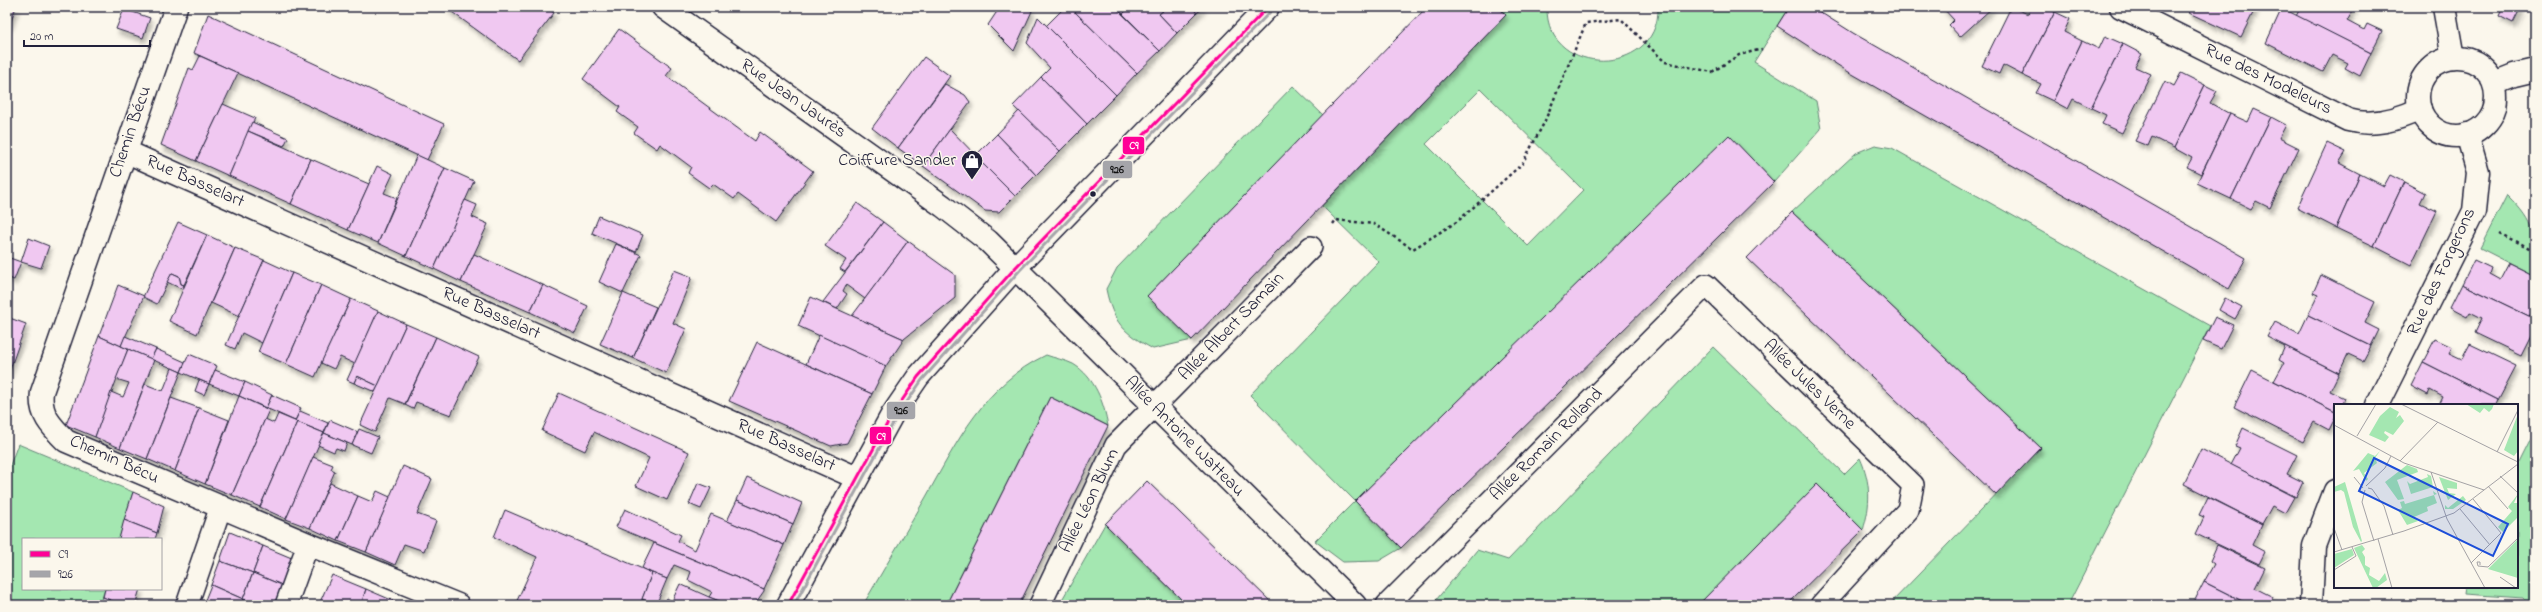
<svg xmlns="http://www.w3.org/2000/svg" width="2542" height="612" viewBox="0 0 2542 612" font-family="'Indie Flower',sans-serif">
  <defs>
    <filter id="shadow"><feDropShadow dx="2.5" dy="4.5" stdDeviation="2" flood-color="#0004"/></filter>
  </defs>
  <rect width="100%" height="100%" fill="#fbf7ec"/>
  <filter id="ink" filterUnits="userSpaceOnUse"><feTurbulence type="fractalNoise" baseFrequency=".025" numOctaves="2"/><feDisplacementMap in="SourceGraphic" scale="8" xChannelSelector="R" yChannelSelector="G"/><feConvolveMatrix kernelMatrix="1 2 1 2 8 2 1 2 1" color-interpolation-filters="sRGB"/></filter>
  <g filter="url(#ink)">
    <g fill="#a4e7b1" stroke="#638476" fill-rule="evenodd">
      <path d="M 1498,7 L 1547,7 C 1545,78 1660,78 1658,7 L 1789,7 L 1754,62 L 1816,101 L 1821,129 L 1774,182 L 1729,136 L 1355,501 L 1401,548 L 1379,561 L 1343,562 L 1315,541 L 1355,501 L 1250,395 L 1379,262 L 1322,206 L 1506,15 ZM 1481,89 L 1583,190 L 1528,246 L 1426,144 Z"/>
      <path d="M 1293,86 L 1323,115 L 1147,296 L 1192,340 L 1153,349 C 1124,333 1113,323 1106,289 L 1117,268 Z"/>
      <polygon points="1875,145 1892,148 2210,326 2068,605 1889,605 2041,448 1792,212 1856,153"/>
      <path d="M 2507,195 C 2537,224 2535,236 2535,276 L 2480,248 Z"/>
      <path d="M 1713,347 L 1844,474 L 1860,458 C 1871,482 1871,505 1863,530 L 1698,605 L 1432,605 L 1477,550 L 1508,560 Z"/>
      <path d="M 1046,355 C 1054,358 1065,360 1073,364 C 1095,377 1104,403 1108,426 L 1050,397 L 946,605 L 863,605 C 884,569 905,533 926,497 C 958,440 984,385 1046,355 Z"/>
      <polygon points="2535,429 2535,605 2530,605 2523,598 2464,594 2465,587 2517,587 2517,465"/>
      <polygon points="18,444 133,492 119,539 23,539 23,589 105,589 100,605 7,605 7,473"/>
      <polygon points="1105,524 1187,605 1059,605"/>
    </g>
    <g fill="#f0c8f1" stroke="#22223b" filter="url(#shadow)">
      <polygon points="7,7 16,7 9,26 7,26"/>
      <polygon points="445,7 546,7 554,13 518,60"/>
      <polygon points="995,7 1028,7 1032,11 1014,51 988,25 998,10"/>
      <polygon points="1065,7 1070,7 1137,73 1116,95 1046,26"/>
      <polygon points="1070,7 1115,7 1160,51 1137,73"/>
      <polygon points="1115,7 1130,7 1123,14"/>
      <polygon points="1130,7 1159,7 1163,11 1159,14 1177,33 1160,51 1123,14"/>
      <polygon points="1159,7 1191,7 1197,13 1177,33 1159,14 1163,11"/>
      <polygon points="1191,7 1204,7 1197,13"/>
      <polygon points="1427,7 1498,7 1506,15 1192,340 1147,296"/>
      <polygon points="1789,7 1812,7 1853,33 2246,258 2229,289 1847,71 1777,26"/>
      <polygon points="1942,7 1993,7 1960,37 1949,25 1954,20"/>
      <polygon points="2011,7 2028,14 2032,7 2045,7 2055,12 2022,75 2003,65 1999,74 1982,66"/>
      <polygon points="2192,7 2256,7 2241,37 2189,13"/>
      <polygon points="2301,7 2355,7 2347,21 2364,30 2367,24 2382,31 2371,53 2296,16"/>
      <polygon points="2503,7 2521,7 2513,23 2499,16"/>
      <polygon points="2282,8 2371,53 2360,76 2345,68 2348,63 2332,55 2323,72 2266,43"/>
      <polygon points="124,9 150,18 143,38 116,29"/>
      <polygon points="2055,12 2070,19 2064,32 2082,41 2053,101 2036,93 2041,84 2022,75"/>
      <polygon points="208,14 444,124 427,160 194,53"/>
      <polygon points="1038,17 1116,95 1087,124 1041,77 1050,68 1027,43"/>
      <polygon points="619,29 672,68 666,76 755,141 760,132 813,171 776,222 738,194 734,199 713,184 709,188 688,173 691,167 660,144 657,149 634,133 638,127 617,112 620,107 583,79"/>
      <polygon points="2105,36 2123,44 2091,108 2073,99 2068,109 2053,101 2082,41 2099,49"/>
      <polygon points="2123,44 2142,54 2135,67 2151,74 2122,133 2102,124 2106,115 2091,108"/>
      <polygon points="200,56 238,73 196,161 161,145 189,68 193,70"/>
      <polygon points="924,57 950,76 898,148 872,128"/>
      <polygon points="2181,73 2205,85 2174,148 2152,137 2148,146 2135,141 2165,81 2174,86"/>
      <polygon points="1041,77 1087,124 1060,151 1013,106"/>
      <polygon points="945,84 965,95 970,102 923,166 898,148"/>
      <polygon points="2205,85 2217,91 2210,103 2230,114 2201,174 2187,167 2192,158 2174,148"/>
      <polygon points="223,104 255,118 229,176 196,161"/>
      <polygon points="2254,109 2271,117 2231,199 2197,183 2230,114 2248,122"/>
      <polygon points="1019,111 1060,151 1036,175 997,134"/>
      <polygon points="2271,117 2286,125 2279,138 2299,148 2270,208 2256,201 2251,209 2231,199"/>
      <polygon points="252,122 288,138 284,146 248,131"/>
      <polygon points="950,129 1015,196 999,212 985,211 923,166"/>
      <polygon points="248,131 311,159 291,204 229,176"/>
      <polygon points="997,134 1036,175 1015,196 975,156"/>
      <polygon points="1729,135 1774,182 1401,548 1355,501"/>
      <polygon points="2327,143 2346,152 2339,163 2360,174 2336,228 2297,208"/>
      <polygon points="417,155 445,168 406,256 378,243"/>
      <polygon points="311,159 369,184 348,230 291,204"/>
      <polygon points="377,166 393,174 384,193 397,198 378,243 348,230"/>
      <polygon points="445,168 474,181 434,269 406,256"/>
      <polygon points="2360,174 2384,186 2390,175 2404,182 2374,246 2336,228"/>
      <polygon points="2404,182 2425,193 2420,203 2437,211 2411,265 2374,246"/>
      <polygon points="465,200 477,205 472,217 488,224 461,282 434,269"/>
      <polygon points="857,203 883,222 845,272 840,269 846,260 825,246"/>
      <polygon points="1792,212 2041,448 1996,495 1747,258"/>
      <polygon points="599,216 643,235 636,252 592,233"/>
      <polygon points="178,222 207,235 184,285 181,284 179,276 172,273 157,304 143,297"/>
      <polygon points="883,222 908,241 865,299 846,285 843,291 847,294 837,309 823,302"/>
      <polygon points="207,235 235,248 197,334 169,321"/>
      <polygon points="29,238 49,246 41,268 21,262"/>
      <polygon points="908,241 955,275 955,298 904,339 852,316"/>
      <polygon points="616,244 641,255 623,293 599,282"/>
      <polygon points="235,248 264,260 239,316 211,303"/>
      <polygon points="474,254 543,285 530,312 461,282"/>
      <polygon points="7,257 21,262 14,280 7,277"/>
      <polygon points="264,260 292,273 262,343 242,333 235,349 226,345"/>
      <polygon points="2474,260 2491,268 2489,274 2500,280 2509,263 2535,276 2535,319 2462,284"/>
      <polygon points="674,270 692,277 673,323 686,329 666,373 633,358"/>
      <polygon points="172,273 179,276 181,284 184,285 182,289 167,282"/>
      <polygon points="292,273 321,285 286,364 258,352"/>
      <polygon points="2321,275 2375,302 2365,323 2379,330 2371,346 2308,315 2318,295 2313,293"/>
      <polygon points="2462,284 2535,319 2535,327 2521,355 2475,333 2482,318 2470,312 2467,317 2450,308"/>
      <polygon points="118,285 144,296 121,346 99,336"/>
      <polygon points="321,285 351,299 315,377 286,364"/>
      <polygon points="543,285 588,306 575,333 530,312"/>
      <polygon points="623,293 656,307 633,358 600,344"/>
      <polygon points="811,297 837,309 904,339 886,366 798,326"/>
      <polygon points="2225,298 2242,307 2235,319 2219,310"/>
      <polygon points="351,299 378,311 355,364 340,357 334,369 321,363"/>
      <polygon points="378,311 406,324 378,386 357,376 354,383 347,380"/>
      <polygon points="2308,315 2371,346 2363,361 2348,354 2339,373 2267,337 2275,322 2299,334"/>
      <polygon points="7,317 26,324 8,375 7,375"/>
      <polygon points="2215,317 2233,325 2221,349 2203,341"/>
      <polygon points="406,324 436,337 405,404 390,398 375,432 360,425"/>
      <polygon points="819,335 886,366 872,394 806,364"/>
      <polygon points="99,336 128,349 95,437 66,425"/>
      <polygon points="125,336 156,349 151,359 121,346"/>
      <polygon points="436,337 479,357 451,415 416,402 413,409 405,405"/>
      <polygon points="2435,339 2452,347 2449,353 2462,359 2470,344 2516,366 2498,400 2423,362"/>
      <polygon points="757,342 872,394 847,443 831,446 729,401"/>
      <polygon points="2285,346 2339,373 2330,391 2345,398 2342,405 2335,405 2335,412 2274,381 2284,363 2279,360"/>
      <polygon points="128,349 154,360 120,448 95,437 111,392 123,397 129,383 116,379"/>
      <polygon points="156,349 185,362 181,372 151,359"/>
      <polygon points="189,354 217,366 209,384 181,372"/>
      <polygon points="2423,362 2498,400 2496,405 2439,405 2443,397 2430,390 2428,395 2411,386"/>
      <polygon points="172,368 181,372 147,459 120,448 145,384 163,391"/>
      <polygon points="215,370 245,382 239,396 209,384"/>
      <polygon points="2252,370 2335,412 2335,418 2329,430 2314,422 2303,442 2234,407"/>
      <polygon points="357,376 378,386 375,392 354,383"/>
      <polygon points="199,380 209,384 204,395 195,391"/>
      <polygon points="245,382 272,395 266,408 239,396"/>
      <polygon points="559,393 689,452 667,500 636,486 649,458 594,432 585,451 542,431"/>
      <polygon points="272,395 301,408 295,421 266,408"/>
      <polygon points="239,396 269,410 232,495 205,484"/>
      <polygon points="1050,397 1108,426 1078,486 1019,605 946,605"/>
      <polygon points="171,398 199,408 175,471 147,459"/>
      <polygon points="199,408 229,420 205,484 175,471"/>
      <polygon points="300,411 328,423 324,433 295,421"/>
      <polygon points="278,414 297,422 260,507 232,495 265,419 274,423"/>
      <polygon points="330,420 358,432 352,445 324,433"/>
      <polygon points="297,422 324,433 286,519 260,507"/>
      <polygon points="2243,428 2297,455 2287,474 2303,482 2296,497 2231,465 2240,448 2235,446"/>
      <polygon points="359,429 378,437 371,453 352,445"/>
      <polygon points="324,433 347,443 344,451 336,448 334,452 318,445"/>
      <polygon points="2201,449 2294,497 2285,513 2272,506 2262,524 2184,484"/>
      <polygon points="313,457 333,465 331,469 335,471 310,528 286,519"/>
      <polygon points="403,466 432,479 417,514 436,521 424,551 404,544 395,565 366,552"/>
      <polygon points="747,478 802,503 793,524 737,500"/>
      <polygon points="1147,481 1180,513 1274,605 1187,605 1105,524"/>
      <polygon points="330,483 358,496 338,541 310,528"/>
      <polygon points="698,483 711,488 701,509 689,504"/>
      <polygon points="1817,484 1863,530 1787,605 1698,605"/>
      <polygon points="377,491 390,497 366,552 338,541 358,496 372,502"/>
      <polygon points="133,492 164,506 157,533 124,520"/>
      <polygon points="2208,497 2262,524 2252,545 2265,552 2259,564 2196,534 2204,517 2199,515"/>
      <polygon points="737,500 793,524 784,545 727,521"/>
      <polygon points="625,509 681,535 678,541 695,550 711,514 784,545 764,589 616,527"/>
      <polygon points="505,510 652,573 640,605 515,605 537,557 494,537"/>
      <polygon points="124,520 157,533 155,539 119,539"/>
      <polygon points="230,532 263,546 253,573 220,561"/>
      <polygon points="654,543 764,589 764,591 754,605 729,605 709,597 712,592 688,580 691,572 674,565 667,579 652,573 642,568"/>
      <polygon points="2217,545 2265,568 2255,588 2273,597 2269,605 2250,605 2204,582 2214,564 2210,561"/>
      <polygon points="263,546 294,559 284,586 253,573"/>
      <polygon points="220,561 253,573 243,599 211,585"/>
      <polygon points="253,573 284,586 277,605 257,605 243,599"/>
      <polygon points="652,573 667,579 656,605 642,599"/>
      <polygon points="332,575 366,589 361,605 328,605 320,602"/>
      <polygon points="2204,582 2250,605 2186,605 2188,601 2193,604"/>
      <polygon points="680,584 709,597 729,605 663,605 667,598 672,601"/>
      <polygon points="211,585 243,599 241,605 203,605"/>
      <polygon points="105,589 140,589 135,605 121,605 103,597"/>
      <polygon points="366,589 403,605 361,605"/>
      <polygon points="103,597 121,605 100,605"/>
      <polygon points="243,599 257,605 241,605"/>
    </g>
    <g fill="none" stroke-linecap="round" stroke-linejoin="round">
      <g stroke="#22223b" stroke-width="24">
        <g id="lane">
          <polyline points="187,605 221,506"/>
          <polyline points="286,605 308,544"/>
          <polyline points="1040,605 1116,445 1311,247"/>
          <polyline points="1387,605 1706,285 1913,485 1908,510 1821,605"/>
        </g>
      </g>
      <g stroke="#22223b" stroke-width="25">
        <g id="street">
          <path d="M 176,7 L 42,392 C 39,414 51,426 66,441 L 308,544 L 458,605"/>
          <polyline points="663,7 943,206 988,241 1355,605"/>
          <path d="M 2121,7 L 2348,120 C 2373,127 2397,120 2420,109"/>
          <polyline points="2444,7 2453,58"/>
          <circle cx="2457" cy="97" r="39"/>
          <polyline points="2494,83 2514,75 2535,70"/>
          <polyline points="125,151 857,478"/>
          <polyline points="2377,405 2474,211 2478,172 2467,134"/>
          <polyline points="2311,605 2314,546 2335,491"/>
        </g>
      </g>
      <g stroke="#22223b" stroke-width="25">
        <polyline id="secondary" points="788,605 892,415 918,377 1016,267 1268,7"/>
      </g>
      <g stroke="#22223b" stroke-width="2.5" stroke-dasharray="3 3" stroke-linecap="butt">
        <polyline points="1333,224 1336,220 1374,224 1413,249 1458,221 1522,164 1544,123 1586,23 1621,19 1665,62 1712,72 1739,55 1762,49"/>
        <polyline points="2500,233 2535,251"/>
      </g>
      <use href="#lane" stroke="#fbf7ec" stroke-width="21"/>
      <use href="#street" stroke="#fbf7ec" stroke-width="22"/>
      <use href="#secondary" stroke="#fbf7ec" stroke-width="22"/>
      <g stroke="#fbf7ec" stroke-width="6">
        <polyline id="bus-1" points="788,605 892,415 918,377 1016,267 1268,7"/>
      </g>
      <g stroke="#fbf7ec" stroke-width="6">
        <polyline id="bus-2" points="794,605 896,418 922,380 1020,270 1272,10"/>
      </g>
      <use href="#bus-1" stroke="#ff0096" stroke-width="3"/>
      <use href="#bus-2" stroke="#a5a5aa" stroke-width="3"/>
    </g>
  </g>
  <defs>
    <g id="shop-pin" transform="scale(1.15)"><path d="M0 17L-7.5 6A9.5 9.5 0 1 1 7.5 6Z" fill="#22223b" stroke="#fbf7ec"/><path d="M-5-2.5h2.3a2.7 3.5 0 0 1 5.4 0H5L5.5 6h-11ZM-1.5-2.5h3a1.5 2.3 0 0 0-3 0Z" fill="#fff"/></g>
  </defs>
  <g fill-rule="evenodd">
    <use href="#shop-pin" x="972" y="161"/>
  </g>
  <circle fill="#22223b" stroke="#fbf7ec" stroke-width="1.5" cx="1093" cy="194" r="3.5"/>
  <g text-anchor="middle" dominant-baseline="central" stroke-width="3" stroke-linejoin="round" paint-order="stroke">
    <g font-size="18" fill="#22223b" stroke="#fbf7ec">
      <text transform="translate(2268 80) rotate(26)">Rue des Modeleurs</text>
      <text transform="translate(793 99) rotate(35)">Rue Jean Jaurès</text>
      <text transform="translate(131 132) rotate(-71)">Chemin Bécu</text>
      <text transform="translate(195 182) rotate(24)">Rue Basselart</text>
      <text transform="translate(2442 272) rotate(-65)">Rue des Forgerons</text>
      <text transform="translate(491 314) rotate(24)">Rue Basselart</text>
      <text transform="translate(1232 327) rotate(-46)">Allée Albert Samain</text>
      <text transform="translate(1809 385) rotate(44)">Allée Jules Verne</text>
      <text transform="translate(1184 437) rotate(45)">Allée Antoine Watteau</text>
      <text transform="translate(1547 445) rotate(-45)">Allée Romain Rolland</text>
      <text transform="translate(786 446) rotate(24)">Rue Basselart</text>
      <text transform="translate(114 460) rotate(24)">Chemin Bécu</text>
      <text transform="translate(1090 501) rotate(-64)">Allée Léon Blum</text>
    </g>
    <g font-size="18" fill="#22223b" stroke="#fbf7ec" text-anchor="end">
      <text x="956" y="161">Coiffure Sander</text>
    </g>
  </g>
  <g transform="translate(2334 404)">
    <rect width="184" height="184" fill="#fbf7ec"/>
    <path d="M 132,0 L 160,0 L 158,5 L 155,8 L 150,4 L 146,9 ZM 56,3 L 65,8 L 62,14 L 66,11 L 70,17 L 59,31 L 51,27 L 50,29 L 55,33 L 51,38 L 35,31 L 46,12 ZM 184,10 L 184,47 L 180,52 L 170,46 ZM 46,47 L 41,54 L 43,59 L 30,69 L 34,75 L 32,77 L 25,65 L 19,67 L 34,49 L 41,52 ZM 73,61 L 83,65 L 84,68 L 63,76 L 70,95 L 64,96 L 51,78 ZM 93,70 L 97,72 L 99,83 L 77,90 L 73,77 L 76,80 L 94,73 ZM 105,73 L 123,79 L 123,85 L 113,84 L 115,89 L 122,90 L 114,96 ZM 11,78 L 28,137 L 27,138 L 19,123 L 10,88 L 7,86 L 0,88 L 0,83 ZM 99,87 L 103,90 L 100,91 L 103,99 L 93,103 L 94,107 L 80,113 L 84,117 L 73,121 L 64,106 L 68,104 L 66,98 L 70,97 L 71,100 L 100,91 ZM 184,90 L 180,99 L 184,99 L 184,113 L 169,128 L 164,123 L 178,107 L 174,103 ZM 129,92 L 132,96 L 119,105 L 111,105 L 111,101 L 114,104 ZM 184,135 L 184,174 L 154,165 ZM 28,141 L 31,145 L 28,148 L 31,153 L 31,161 L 36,164 L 35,171 L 45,177 L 51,169 L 53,176 L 42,184 L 39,184 L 20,144 ZM 18,145 L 20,151 L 0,164 L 0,150 Z" fill="#a4e7b1"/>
    <path fill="none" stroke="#a4a2a5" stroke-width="1" d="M 67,0 L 184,58M 0,21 L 70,59 L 150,86M 23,32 L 42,0M 163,48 L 184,6M 66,57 L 104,18M 97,68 L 113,115 L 151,184M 166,72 L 184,89M 20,73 L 29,84M 32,82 L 51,64 L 57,52M 154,82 L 174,105M 34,84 L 38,85 L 50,102 L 59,131M 31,86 L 28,98 L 40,137M 126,105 L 156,141M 0,124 L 8,146M 44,135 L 58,184M 0,148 L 70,127 L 120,109 L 184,60M 137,159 L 167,129 L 139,95M 146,161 L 146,158 L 143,158 L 144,162 L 154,163 L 184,134M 0,166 L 22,152 L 18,143M 166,173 L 182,184"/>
    <path fill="#1d4ed8" fill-opacity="0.15" stroke="#1d4ed8" stroke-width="2" d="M 40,54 L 174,120 L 159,152 L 25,87 Z"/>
    <rect width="184" height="184" fill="none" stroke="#22223b" stroke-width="2"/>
  </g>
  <g stroke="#fbf7ec" stroke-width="1.5">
    <rect x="1122" y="136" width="23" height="19" rx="4" fill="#ff0096"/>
    <rect x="1102" y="160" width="31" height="19" rx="4" fill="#a5a5aa"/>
    <rect x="886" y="401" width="30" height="19" rx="4" fill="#a5a5aa"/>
    <rect x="869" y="426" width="23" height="19" rx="4" fill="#ff0096"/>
  </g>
  <g font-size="11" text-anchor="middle" font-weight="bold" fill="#fff">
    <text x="1134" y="149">C9</text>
    <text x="881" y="440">C9</text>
  </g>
  <g font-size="11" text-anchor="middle" font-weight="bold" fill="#111">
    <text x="1117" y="173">926</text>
    <text x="901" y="414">926</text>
  </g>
  <rect width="2542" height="612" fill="none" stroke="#fbf7ec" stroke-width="24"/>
  <rect x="12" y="12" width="2518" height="588" fill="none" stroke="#22223b" stroke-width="1.5" filter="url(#ink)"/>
  <rect x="22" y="538" width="140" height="52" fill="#fbf7ec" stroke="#a4a2a5"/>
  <rect x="30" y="551" width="20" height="6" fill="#ff0096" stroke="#a4a2a5"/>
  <text x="58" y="558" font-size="12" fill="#22223b">C9</text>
  <rect x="30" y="571" width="20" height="6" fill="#a5a5aa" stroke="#a4a2a5"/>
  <text x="58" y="578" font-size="12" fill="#22223b">926</text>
  <path d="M24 40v6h126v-6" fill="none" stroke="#22223b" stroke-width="2"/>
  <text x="30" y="40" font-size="12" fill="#22223b" stroke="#fbf7ec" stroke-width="3" paint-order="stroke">20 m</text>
</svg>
